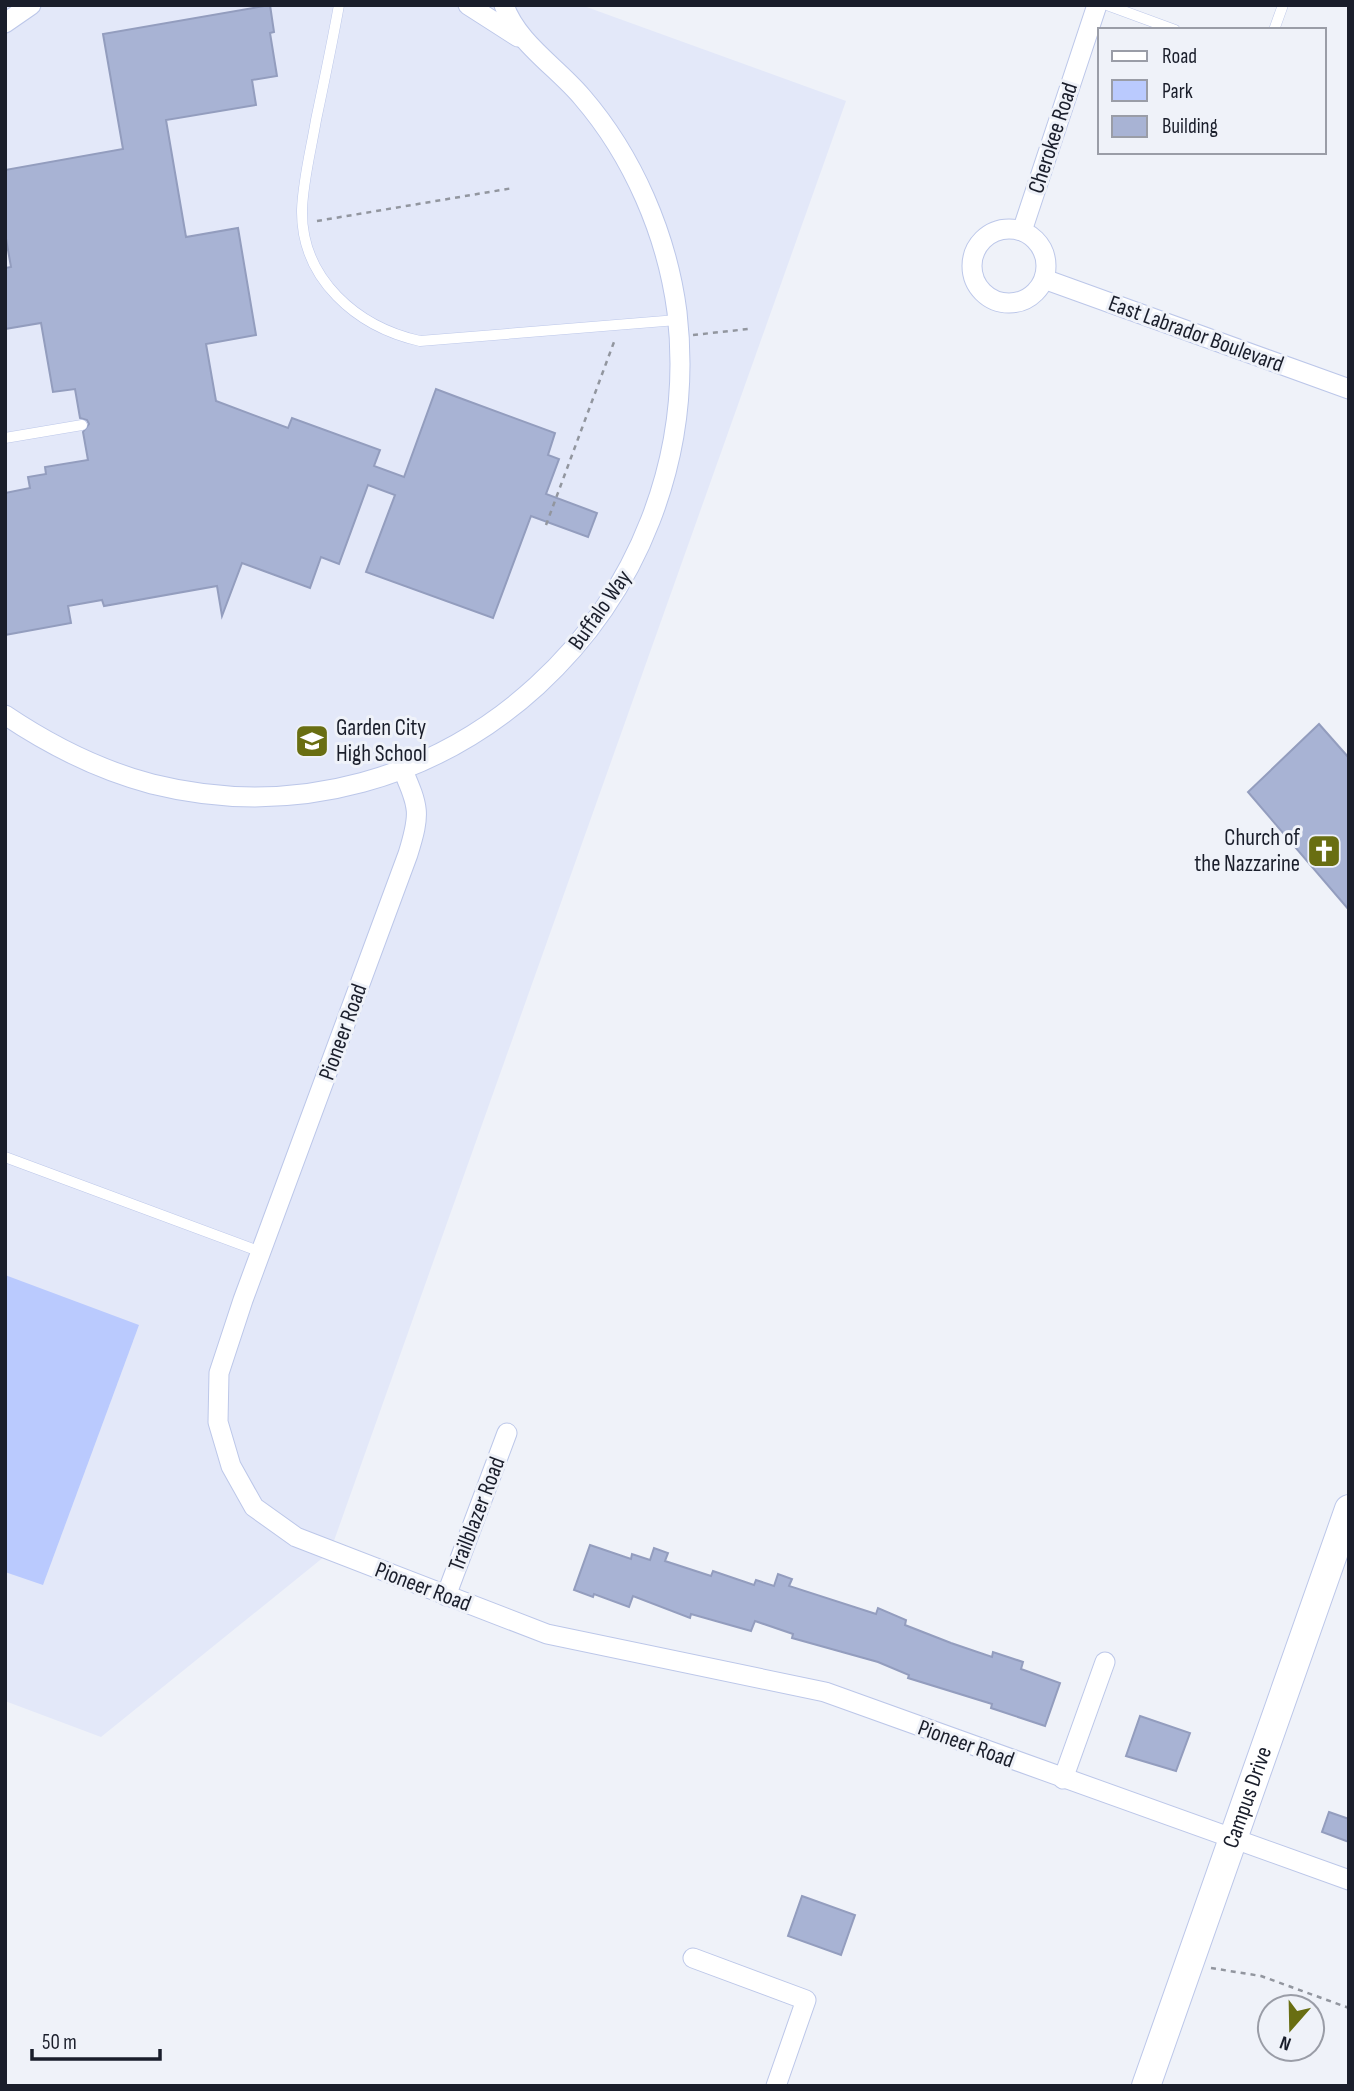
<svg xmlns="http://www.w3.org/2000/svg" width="1354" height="2091" viewBox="0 0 1354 2091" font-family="'Sofia Sans Condensed',sans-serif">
  <rect width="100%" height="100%" fill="#eff2f9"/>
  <polygon fill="#e3e8f9" points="5,5 581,5 846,101 330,1552 101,1737 5,1701"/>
  <polygon fill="#bacafe" points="5,1275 139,1325 43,1585 5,1572"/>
  <g fill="#a8b3d4" stroke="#939dbe" stroke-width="2">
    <polygon points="270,5 274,32 270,33 277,76 252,80 256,105 166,120 186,237 238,228 256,335 206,344 216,401 288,428 292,418 380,450 374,466 404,477 436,389 457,397 555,433 548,455 559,459 546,494 597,513 588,537 531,516 493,618 366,572 395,495 368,485 339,564 321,557 310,588 242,563 222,616 217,586 104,606 102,600 68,606 71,623 5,635 5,493 30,488 28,477 46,474 45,467 88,460 83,432 89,424 87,420 80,418 75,389 53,392 41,323 5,329 5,268 11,267 5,233 5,170 123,149 103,34"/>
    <polygon points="1319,724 1349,758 1349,910 1248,792"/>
    <polygon points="590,1545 631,1559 632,1554 650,1560 654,1548 668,1553 665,1561 711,1576 713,1571 754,1585 756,1580 774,1586 778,1574 792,1579 789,1586 876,1614 878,1608 906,1620 905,1625 951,1643 992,1657 993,1652 1023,1662 1021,1669 1060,1683 1045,1726 991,1708 992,1704 908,1678 909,1675 878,1662 792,1638 793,1634 755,1621 751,1631 691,1614 690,1618 633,1596 629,1607 594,1594 593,1597 574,1590"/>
    <polygon points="1140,1716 1190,1733 1176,1771 1126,1756"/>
    <polygon points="1329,1812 1349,1819 1349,1842 1322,1832"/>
    <polygon points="802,1896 855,1915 841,1955 788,1936"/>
  </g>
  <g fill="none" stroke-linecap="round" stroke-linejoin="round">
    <g stroke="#bcc7e9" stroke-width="11">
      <g id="lane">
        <path d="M 339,5 C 332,44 324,82 316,120 C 311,150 303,180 302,210 C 301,279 357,327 420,341 L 677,320"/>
        <polyline points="1107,5 1175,30"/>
        <polyline points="1274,30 1283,5"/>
        <polyline points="5,438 82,425"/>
        <polyline points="5,1157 261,1252"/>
      </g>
    </g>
    <g stroke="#bcc7e9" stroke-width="21">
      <g id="street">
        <polyline points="468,5 518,37"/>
        <polyline points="5,23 31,5"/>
        <circle cx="1009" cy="266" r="37"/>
        <polyline points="1022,231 1097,5"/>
        <polyline points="1044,279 1349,389"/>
        <path d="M 5,715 C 51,746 99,770 152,784 C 445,857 711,606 677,312 C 667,235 633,156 582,97 C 557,67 517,43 504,5"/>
        <path d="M 402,768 C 419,808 421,812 408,854 L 243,1300 L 219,1373 L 218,1422 L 231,1466 L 254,1507 L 296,1537 L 547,1634 L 825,1692 L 1349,1880"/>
        <polyline points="446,1596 507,1433"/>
        <polyline points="1063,1779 1105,1662"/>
        <polyline points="693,1958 806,2000 776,2086"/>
      </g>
    </g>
    <g stroke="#bcc7e9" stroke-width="30">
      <g id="secondary">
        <path id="s1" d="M 1146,2086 L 1349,1509"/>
      </g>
    </g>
    <g stroke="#92969f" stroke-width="2.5" stroke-dasharray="5 5" stroke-linecap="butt">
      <polyline points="317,221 513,188"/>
      <polyline points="693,335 748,329"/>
      <polyline points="546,525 614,342"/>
      <polyline points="1211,1968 1261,1976 1349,2008"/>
    </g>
    <use href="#lane" stroke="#fff" stroke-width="10"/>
    <use href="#street" stroke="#fff" stroke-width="19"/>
    <use href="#secondary" stroke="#fff" stroke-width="28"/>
  </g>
  <defs>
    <g id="school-square" transform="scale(1.75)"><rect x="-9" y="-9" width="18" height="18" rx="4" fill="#696e12" stroke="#eff2f9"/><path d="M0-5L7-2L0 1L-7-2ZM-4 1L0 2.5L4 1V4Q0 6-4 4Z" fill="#fff"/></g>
    <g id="church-square" transform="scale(1.75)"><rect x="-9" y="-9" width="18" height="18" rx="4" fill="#696e12" stroke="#eff2f9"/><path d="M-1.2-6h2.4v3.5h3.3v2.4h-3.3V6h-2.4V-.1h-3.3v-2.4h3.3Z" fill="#fff"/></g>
  </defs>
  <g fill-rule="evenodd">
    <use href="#school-square" x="312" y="741"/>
    <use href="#church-square" x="1324" y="851"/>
  </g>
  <g text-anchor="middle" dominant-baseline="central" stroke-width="6" stroke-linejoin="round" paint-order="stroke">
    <g font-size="23" fill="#1a1e2b" stroke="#eff2f9">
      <text transform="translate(1053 138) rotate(-72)">Cherokee Road</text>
      <text transform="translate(1196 334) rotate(20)">East Labrador Boulevard</text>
      <text transform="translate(600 610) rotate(-55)">Buffalo Way</text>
      <text transform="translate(343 1032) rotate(-70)">Pioneer Road</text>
      <text transform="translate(477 1514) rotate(-69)">Trailblazer Road</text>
      <text transform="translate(423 1587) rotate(21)">Pioneer Road</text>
      <text transform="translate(966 1744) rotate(20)">Pioneer Road</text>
      <text stroke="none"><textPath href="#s1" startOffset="306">Campus Drive</textPath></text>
    </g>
    <g font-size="23" fill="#1a1e2b" stroke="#eff2f9" text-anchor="start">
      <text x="336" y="728">Garden City<tspan x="336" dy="26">High School</tspan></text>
      <text x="1300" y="838" text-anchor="end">Church of<tspan x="1300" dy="26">the Nazzarine</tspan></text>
    </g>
  </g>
  <rect width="1354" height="2091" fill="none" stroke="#1a1e2b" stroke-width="14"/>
  <rect x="1098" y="28" width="228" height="126" fill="#eff2f9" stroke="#9a9da7" stroke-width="2"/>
  <rect x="1112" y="51" width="35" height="10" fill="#ffffff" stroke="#9a9da7" stroke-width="2"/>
  <text x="1162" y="63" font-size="21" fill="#1a1e2b">Road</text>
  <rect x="1112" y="80" width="35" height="21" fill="#bacafe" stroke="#9a9da7" stroke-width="2"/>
  <text x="1162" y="98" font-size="21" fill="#1a1e2b">Park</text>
  <rect x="1112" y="116" width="35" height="21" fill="#a8b3d4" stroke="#9a9da7" stroke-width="2"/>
  <text x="1162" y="133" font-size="21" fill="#1a1e2b">Building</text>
  <g transform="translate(1291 2028) rotate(200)"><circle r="33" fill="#eff2f9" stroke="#9a9da7" stroke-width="2"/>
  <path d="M0-5L12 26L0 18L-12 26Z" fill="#696e12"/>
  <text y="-10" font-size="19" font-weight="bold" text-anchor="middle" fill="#1a1e2b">N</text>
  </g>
  <path d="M32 2049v10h128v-10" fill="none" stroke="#1a1e2b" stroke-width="3.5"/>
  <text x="42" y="2049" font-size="21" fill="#1a1e2b" stroke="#eff2f9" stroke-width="5" paint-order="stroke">50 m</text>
</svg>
